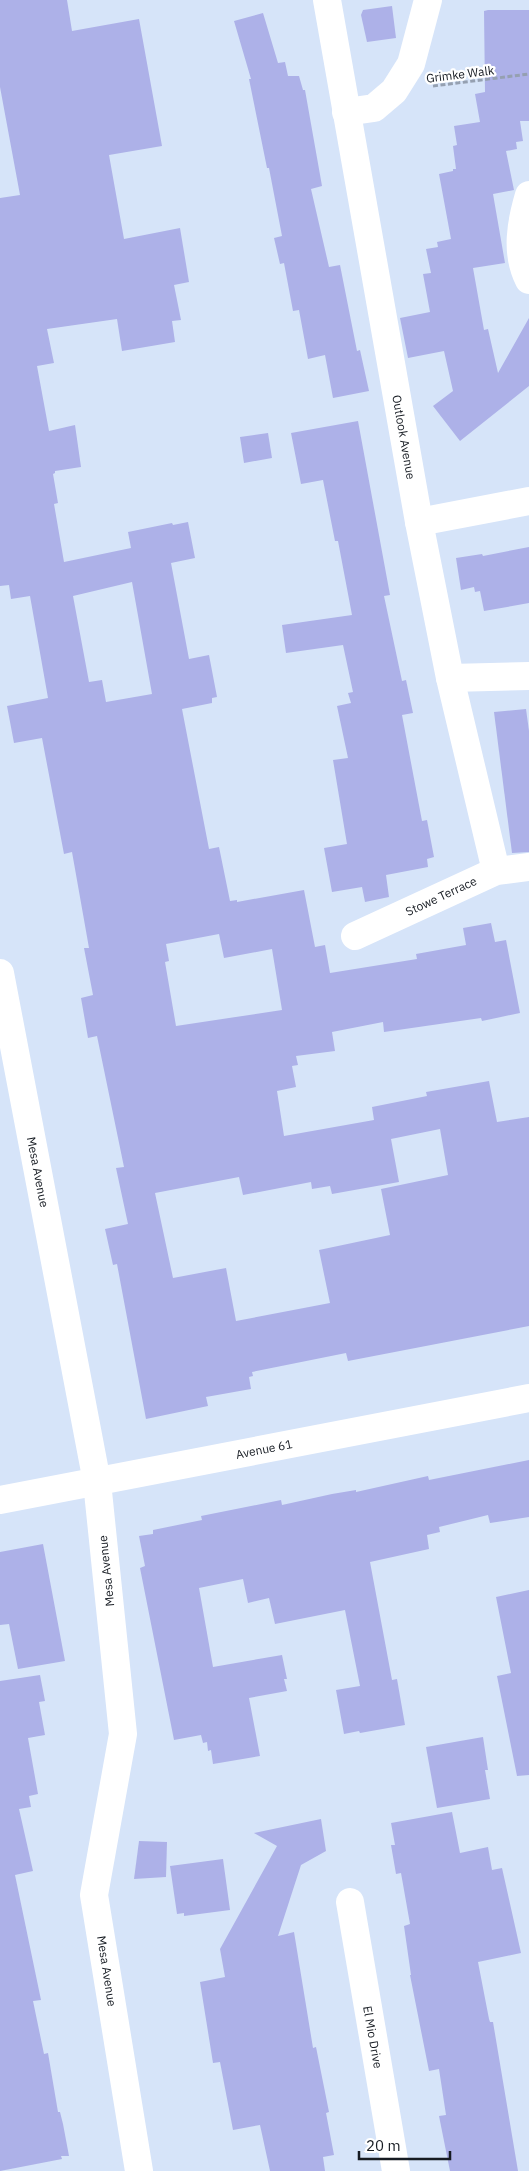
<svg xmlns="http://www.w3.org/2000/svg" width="529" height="2171" viewBox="0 0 529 2171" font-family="'IBM Plex Sans',sans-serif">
  <rect width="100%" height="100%" fill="#d6e4f9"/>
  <g fill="#adb1e8" fill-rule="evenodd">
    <path d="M 0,0 L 67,0 L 72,31 L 139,19 L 162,146 L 109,155 L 124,239 L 180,228 L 189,282 L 174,285 L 181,320 L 172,321 L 175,342 L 122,351 L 117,319 L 47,329 L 54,363 L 37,366 L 49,431 L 75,425 L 81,467 L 55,471 L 55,473 L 53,474 L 58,503 L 54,504 L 64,562 L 131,548 L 128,532 L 172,523 L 173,525 L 188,522 L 195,558 L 171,563 L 189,659 L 209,655 L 217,697 L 212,698 L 212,703 L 182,709 L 209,849 L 219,847 L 230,901 L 237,900 L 237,902 L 304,890 L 315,947 L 325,945 L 330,973 L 417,959 L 416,954 L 466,945 L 463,928 L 491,923 L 495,942 L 506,940 L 520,1013 L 482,1021 L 481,1018 L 384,1032 L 383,1022 L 332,1032 L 335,1051 L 296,1056 L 298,1065 L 292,1066 L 296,1087 L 277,1091 L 284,1136 L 374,1120 L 372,1107 L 427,1096 L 426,1092 L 489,1081 L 497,1122 L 529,1117 L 529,1326 L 348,1361 L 346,1353 L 252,1372 L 253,1376 L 249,1377 L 251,1389 L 206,1397 L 208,1406 L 146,1419 L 117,1264 L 113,1265 L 105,1229 L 128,1224 L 116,1168 L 124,1167 L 97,1036 L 88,1038 L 81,998 L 93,995 L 84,948 L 89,948 L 72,852 L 64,854 L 42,738 L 14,743 L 7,706 L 48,698 L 30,596 L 11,599 L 9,585 L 0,586 L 0,198 L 20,195 L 0,87 ZM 132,582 L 152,694 L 106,702 L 102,680 L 89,682 L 73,596 ZM 219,934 L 224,958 L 272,949 L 282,1010 L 176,1026 L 165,962 L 169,961 L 166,944 ZM 440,1129 L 448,1175 L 381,1189 L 390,1235 L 319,1250 L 330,1303 L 236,1321 L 226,1268 L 173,1278 L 155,1193 L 239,1177 L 243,1195 L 311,1182 L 312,1189 L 330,1186 L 332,1194 L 399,1182 L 391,1139 Z"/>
    <polygon points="392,6 396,38 367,42 361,15 363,10"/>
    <polygon points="488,10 529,10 529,121 520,121 523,141 516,142 517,149 506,151 514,190 493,194 505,263 473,268 484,330 488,329 498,373 529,318 529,386 460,441 433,406 453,391 444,351 408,358 400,318 430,312 423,274 431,273 426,249 438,247 437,242 451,239 439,174 453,171 453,169 456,169 453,146 457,145 454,126 480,122 475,94 485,92 484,11"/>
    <polygon points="263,13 278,63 285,62 288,76 299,76 303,90 305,90 322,186 311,189 329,267 340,265 357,351 360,350 369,391 333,398 325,355 308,359 299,310 293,311 284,263 280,264 274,238 282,236 269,168 267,168 249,79 251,79 234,21"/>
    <polygon points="358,421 390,595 384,596 402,681 406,680 413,713 402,715 422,821 427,820 434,857 427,859 428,867 386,875 389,897 365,902 362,887 332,892 324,848 347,844 333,760 348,758 337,706 351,703 348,693 353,692 343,645 286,653 282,625 352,615 338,541 335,541 323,480 301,484 291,433"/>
    <polygon points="268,433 272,458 244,463 240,437"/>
    <polygon points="529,547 529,603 484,611 480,591 475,592 474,587 461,590 456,558 482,554 483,556"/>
    <polygon points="526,709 529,731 529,852 512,853 494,712"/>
    <polygon points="529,1460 529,1517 490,1523 488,1515 439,1527 440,1532 427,1535 429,1549 370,1562 392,1680 397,1679 405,1725 360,1733 359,1731 344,1734 336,1690 360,1686 345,1610 275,1624 269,1598 248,1603 243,1579 199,1588 213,1667 282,1655 287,1679 284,1679 287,1691 249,1698 260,1756 213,1764 211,1750 208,1751 207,1742 203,1743 201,1735 174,1740 140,1568 145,1566 139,1536 153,1534 153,1530 202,1520 201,1516 281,1500 282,1505 332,1494 356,1490 356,1492 428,1476 429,1480"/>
    <polygon points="43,1544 65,1661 18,1669 9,1624 0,1625 0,1552"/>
    <polygon points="529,1590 529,1775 517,1776 497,1676 511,1673 496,1597"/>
    <polygon points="40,1675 45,1701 39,1702 45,1735 28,1738 38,1794 29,1796 31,1807 19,1809 33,1871 15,1875 41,2000 33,2001 44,2054 48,2053 58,2112 60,2112 63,2124 69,2156 61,2156 62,2159 0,2171 0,1681"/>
    <polygon points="483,1737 488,1770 485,1770 490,1799 437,1808 426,1747"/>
    <polygon points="452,1812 460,1853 488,1847 492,1870 502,1868 521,1953 478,1962 489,2019 490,2022 493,2022 518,2171 450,2171 439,2116 446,2115 439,2069 429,2071 410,1975 411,1975 404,1926 410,1924 401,1873 396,1874 391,1845 395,1845 391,1823"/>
    <polygon points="321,1819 326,1851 301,1865 278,1936 294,1932 313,2048 316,2047 329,2112 326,2113 334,2155 323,2157 325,2171 270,2171 260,2125 233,2130 220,2062 213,2063 200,1982 225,1977 220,1949 277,1846 254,1833"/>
    <polygon points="139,1841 167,1842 166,1877 134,1879"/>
    <polygon points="223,1859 230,1910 184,1916 184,1913 177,1914 170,1866"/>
  </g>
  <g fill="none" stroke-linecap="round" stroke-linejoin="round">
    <polyline stroke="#95a0b1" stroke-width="3" stroke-dasharray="5 2.5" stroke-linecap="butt" points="433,86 529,74"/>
    <g stroke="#fff" stroke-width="28">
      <polyline points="327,0 419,522 450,678 496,871"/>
      <polyline points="346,112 374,108 394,91 411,64 428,0"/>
      <path d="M 529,195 C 521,222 515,253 529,280"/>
      <polyline points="419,522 529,501"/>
      <polyline points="450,678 529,676"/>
      <polyline points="355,936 496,871 529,867"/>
      <polyline points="0,973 97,1482 123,1734 94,1895 139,2171"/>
      <polyline points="0,1500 529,1398"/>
      <polyline points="350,1902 396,2171"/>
    </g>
  </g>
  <g text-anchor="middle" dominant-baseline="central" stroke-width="4.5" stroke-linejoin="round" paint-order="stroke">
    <g font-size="12" fill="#161b22" stroke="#fff">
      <text transform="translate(460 74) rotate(-7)">Grimke Walk</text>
      <text transform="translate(404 437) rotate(80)">Outlook Avenue</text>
      <text transform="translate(441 896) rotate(-25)">Stowe Terrace</text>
      <text transform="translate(38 1172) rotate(79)">Mesa Avenue</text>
      <text transform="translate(264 1449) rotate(-11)">Avenue 61</text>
      <text transform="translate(106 1571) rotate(-96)">Mesa Avenue</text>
      <text transform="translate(107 1971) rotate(81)">Mesa Avenue</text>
      <text transform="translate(373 2037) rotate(80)">El Mio Drive</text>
    </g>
  </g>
  <path d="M359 2151v8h91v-8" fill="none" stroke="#161b22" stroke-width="2.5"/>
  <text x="366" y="2151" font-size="15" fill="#161b22" stroke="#ffffff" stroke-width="4" paint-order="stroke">20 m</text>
</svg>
